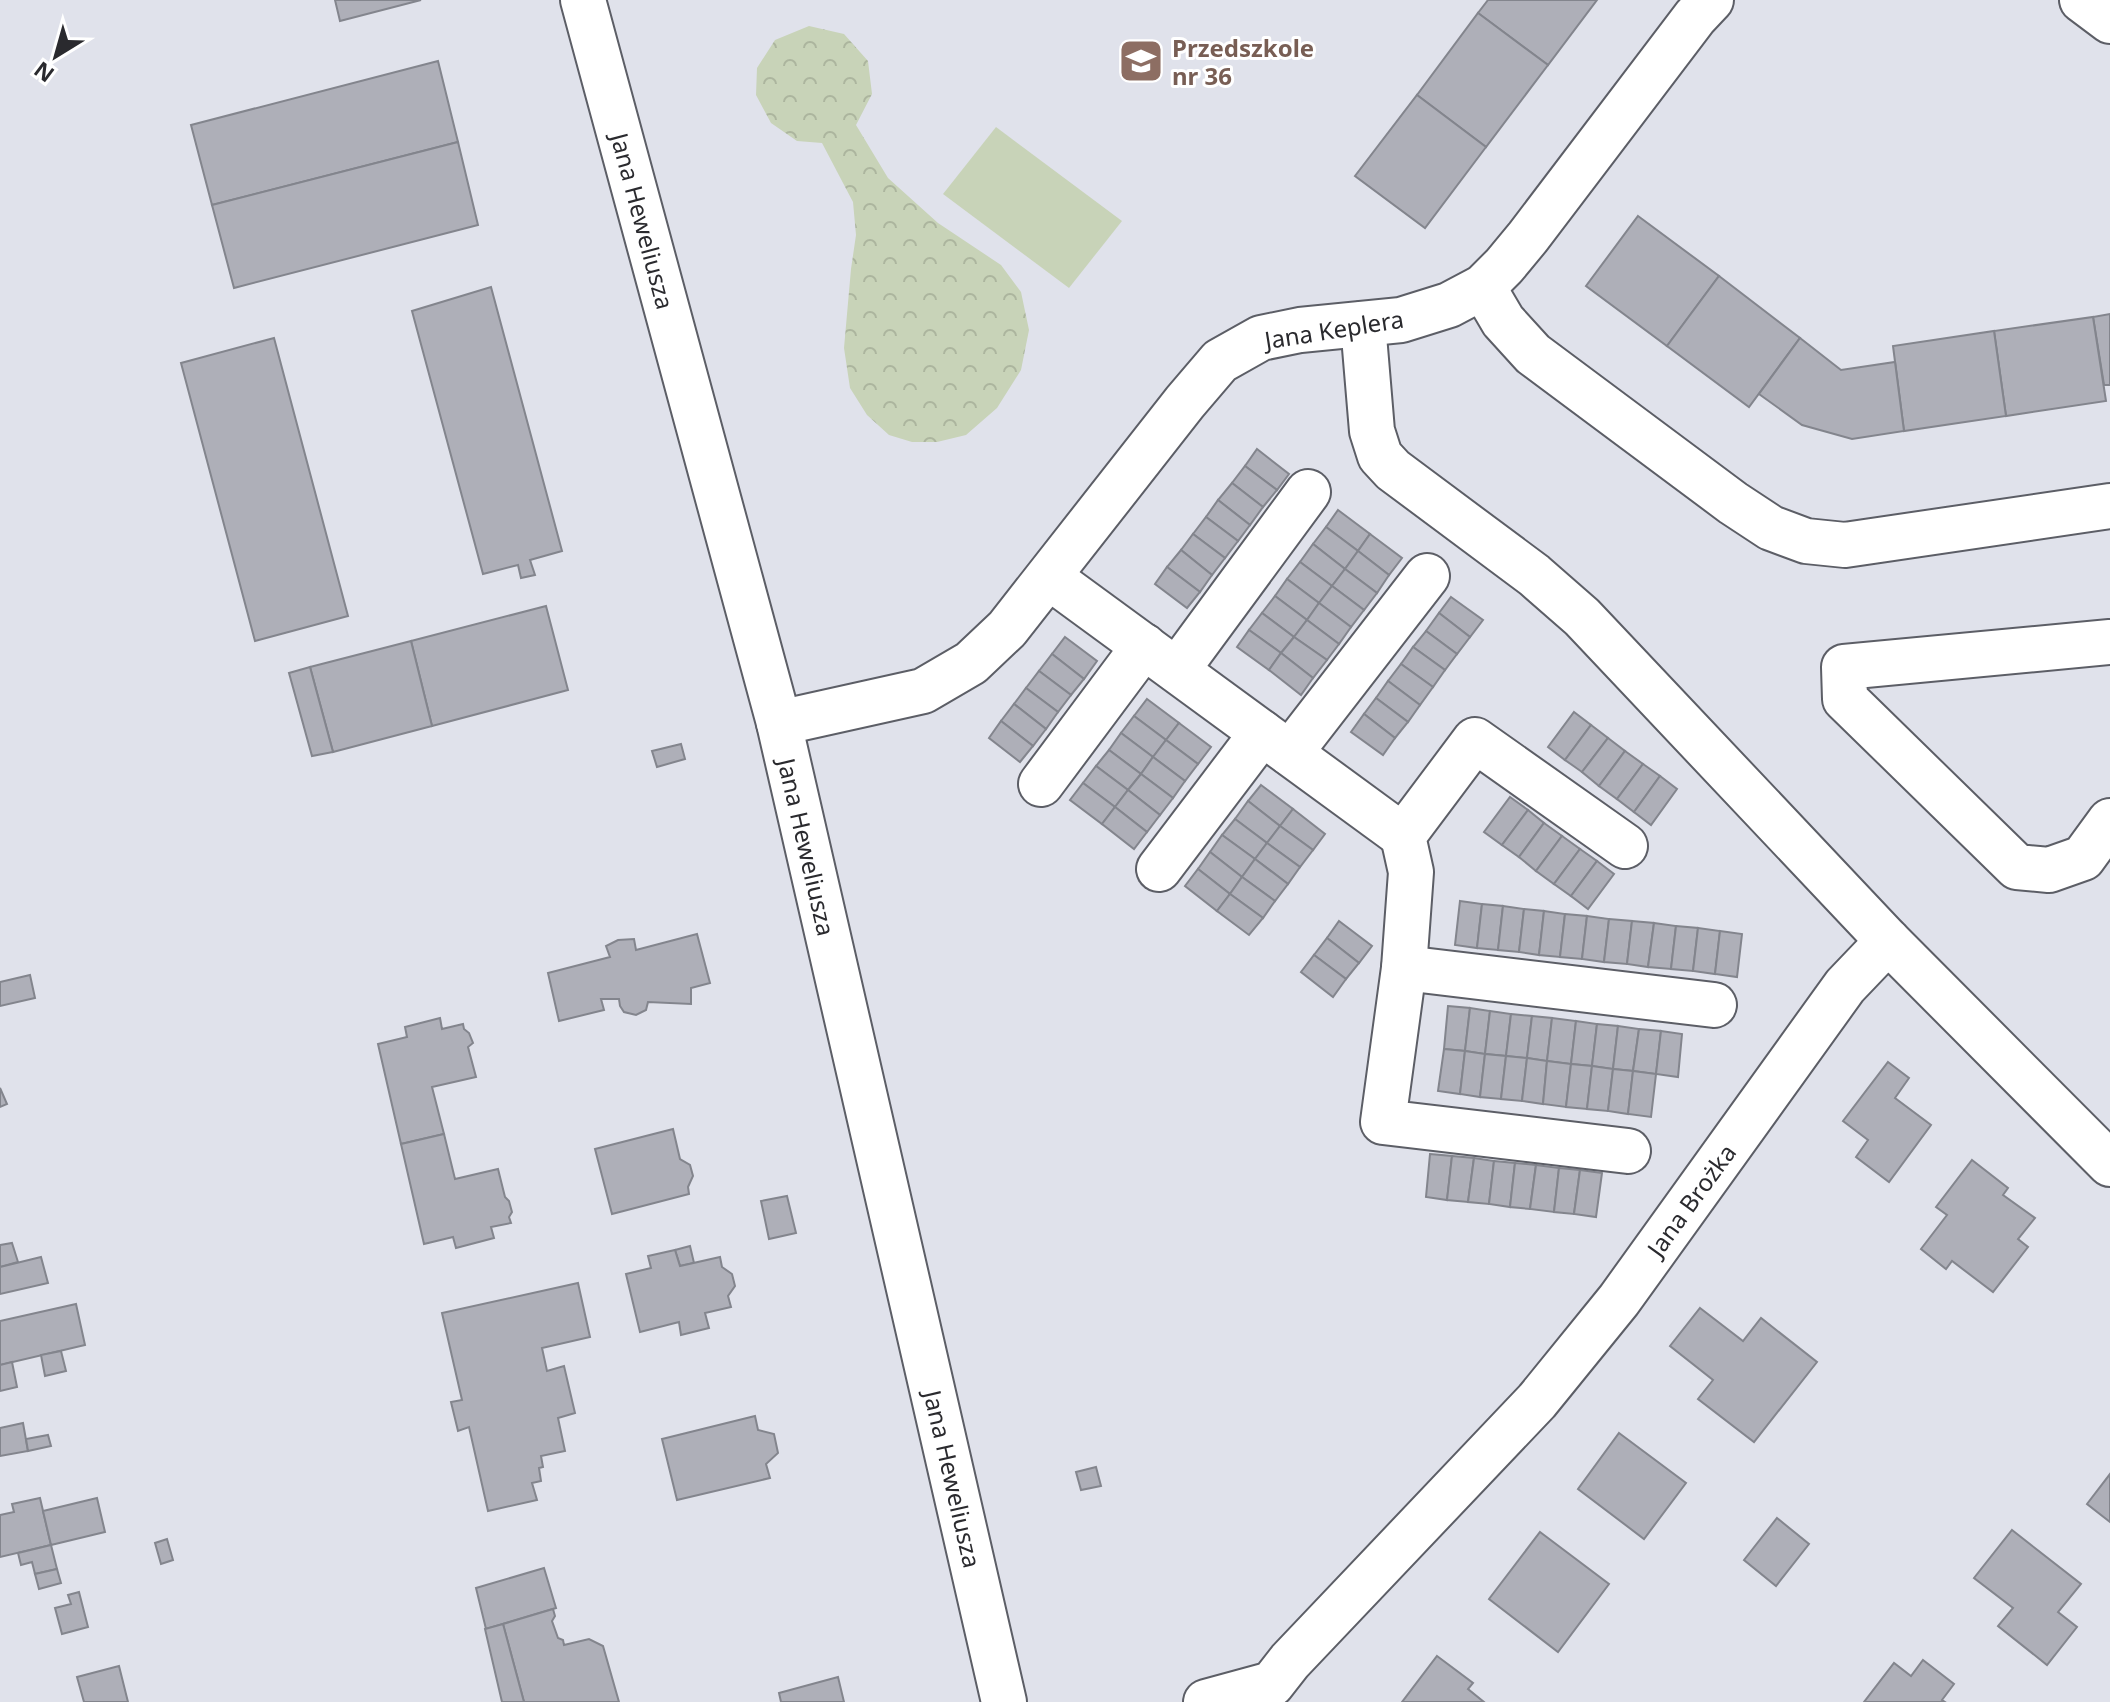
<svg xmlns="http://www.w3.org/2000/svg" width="2110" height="1702" viewBox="0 0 2110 1702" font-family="'Noto Sans',sans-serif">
  <defs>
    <pattern id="park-crowns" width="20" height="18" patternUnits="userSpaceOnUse" patternTransform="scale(2)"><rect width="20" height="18" fill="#c8d3b8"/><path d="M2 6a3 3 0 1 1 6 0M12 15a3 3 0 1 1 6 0" fill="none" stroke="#acb59e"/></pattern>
  </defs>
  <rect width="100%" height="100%" fill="#e0e2eb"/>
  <polygon fill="#c8d3b8" points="996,127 1122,221 1069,288 943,194"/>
  <polygon fill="url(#park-crowns)" points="809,26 844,34 868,61 872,94 856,125 888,178 938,223 1001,265 1021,292 1029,330 1021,370 997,408 966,435 937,442 912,442 889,435 867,415 850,388 844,348 851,269 856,235 853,202 822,143 797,141 771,123 756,95 757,68 775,40"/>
  <g fill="#aeafb8" stroke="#83858d" stroke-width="2">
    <polygon points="335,0 421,0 340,21"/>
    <polygon points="1488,0 1597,0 1548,65 1478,13"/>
    <polygon points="1478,13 1548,65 1486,147 1417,95"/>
    <polygon points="438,61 458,142 212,205 191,125"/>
    <polygon points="1417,95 1486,147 1425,228 1355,176"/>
    <polygon points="458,142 478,225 234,288 212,205"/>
    <polygon points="1638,216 1719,276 1667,346 1586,286"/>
    <polygon points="1719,276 1800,338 1749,407 1667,346"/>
    <polygon points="491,287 562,551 530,560 535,575 521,578 518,565 483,574 412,311"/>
    <polygon points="2110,314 2110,385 2104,385 2093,317"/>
    <polygon points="2093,317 2106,401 2006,416 1994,331"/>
    <polygon points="1994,331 2006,416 1904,431 1893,346"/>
    <polygon points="274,338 348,616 255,641 181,363"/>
    <polygon points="1800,338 1841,370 1895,362 1904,431 1852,439 1802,425 1759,394"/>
    <polygon points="1257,449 1289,474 1277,490 1245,466"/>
    <polygon points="1245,466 1277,490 1263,507 1232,483"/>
    <polygon points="1232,483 1263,507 1250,525 1218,500"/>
    <polygon points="1218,500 1250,525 1238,541 1206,517"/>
    <polygon points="1338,510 1370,534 1358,551 1326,527"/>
    <polygon points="1206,517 1238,541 1225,558 1193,534"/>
    <polygon points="1326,527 1358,551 1345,569 1313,544"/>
    <polygon points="1193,534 1225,558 1212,575 1181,550"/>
    <polygon points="1370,534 1402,558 1389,575 1358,551"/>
    <polygon points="1313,544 1345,569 1332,586 1300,562"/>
    <polygon points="1181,550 1212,575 1200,592 1167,567"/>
    <polygon points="1358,551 1389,575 1377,593 1345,569"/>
    <polygon points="1300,562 1332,586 1319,603 1287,579"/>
    <polygon points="1167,567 1200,592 1187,608 1155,584"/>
    <polygon points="1345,569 1377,593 1364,610 1332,586"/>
    <polygon points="1287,579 1319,603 1307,620 1275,596"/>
    <polygon points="1332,586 1364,610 1351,627 1319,603"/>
    <polygon points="1275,596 1307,620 1294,637 1262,613"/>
    <polygon points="1451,597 1483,620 1470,637 1439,613"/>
    <polygon points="1319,603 1351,627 1339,644 1307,620"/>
    <polygon points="546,606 568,690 432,726 411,641"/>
    <polygon points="1262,613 1294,637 1281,653 1249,630"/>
    <polygon points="1439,613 1470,637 1457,654 1426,631"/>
    <polygon points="1307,620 1339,644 1327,660 1294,637"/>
    <polygon points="1249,630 1281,653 1269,670 1237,647"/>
    <polygon points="1426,631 1457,654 1445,670 1413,647"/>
    <polygon points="1065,637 1097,661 1084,679 1052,654"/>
    <polygon points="1294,637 1327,660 1313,678 1281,653"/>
    <polygon points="411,641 432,726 333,752 310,667"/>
    <polygon points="1413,647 1445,670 1433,687 1401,664"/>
    <polygon points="1281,653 1313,678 1301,695 1269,670"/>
    <polygon points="1052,654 1084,679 1071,695 1039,671"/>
    <polygon points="1401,664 1433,687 1420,705 1388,681"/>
    <polygon points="310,667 333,752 312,756 289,673"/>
    <polygon points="1039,671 1071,695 1058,712 1026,688"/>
    <polygon points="1388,681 1420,705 1408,722 1376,698"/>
    <polygon points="1026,688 1058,712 1046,729 1014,704"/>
    <polygon points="1376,698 1408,722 1395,738 1364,714"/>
    <polygon points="1147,699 1179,723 1166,740 1134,716"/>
    <polygon points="1014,704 1046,729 1033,746 1001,721"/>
    <polygon points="1574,712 1591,725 1565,760 1548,747"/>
    <polygon points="1364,714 1395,738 1383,755 1351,732"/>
    <polygon points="1134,716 1166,740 1153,757 1121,733"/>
    <polygon points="1001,721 1033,746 1020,762 989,738"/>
    <polygon points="1179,723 1211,747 1198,764 1166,740"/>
    <polygon points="1591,725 1608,738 1582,772 1565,760"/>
    <polygon points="1121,733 1153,757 1141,774 1109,750"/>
    <polygon points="1608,738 1625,751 1599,786 1582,772"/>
    <polygon points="1166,740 1198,764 1185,781 1153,757"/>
    <polygon points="681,744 685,759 657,767 652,751"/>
    <polygon points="1109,750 1141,774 1128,790 1096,766"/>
    <polygon points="1625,751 1643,764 1617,799 1599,786"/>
    <polygon points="1153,757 1185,781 1173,798 1141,774"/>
    <polygon points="1643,764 1660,776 1634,812 1617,799"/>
    <polygon points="1096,766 1128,790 1115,807 1083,783"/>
    <polygon points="1141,774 1173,798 1160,815 1128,790"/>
    <polygon points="1660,776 1677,789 1651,825 1634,812"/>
    <polygon points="1083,783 1115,807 1102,824 1070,800"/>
    <polygon points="1261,785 1293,809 1280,826 1248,801"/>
    <polygon points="1128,790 1160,815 1147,832 1115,807"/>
    <polygon points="1510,797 1528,810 1502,845 1484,832"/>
    <polygon points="1248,801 1280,826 1267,843 1235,819"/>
    <polygon points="1115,807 1147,832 1134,849 1102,824"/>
    <polygon points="1293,809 1325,834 1313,850 1280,826"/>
    <polygon points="1528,810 1544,823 1519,857 1502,845"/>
    <polygon points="1235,819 1267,843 1255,859 1222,835"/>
    <polygon points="1544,823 1562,836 1536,871 1519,857"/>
    <polygon points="1280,826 1313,850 1300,867 1267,843"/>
    <polygon points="1222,835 1255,859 1242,877 1210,852"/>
    <polygon points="1562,836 1580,849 1554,884 1536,871"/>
    <polygon points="1267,843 1300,867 1288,884 1255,859"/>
    <polygon points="1580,849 1597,861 1571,896 1554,884"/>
    <polygon points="1210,852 1242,877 1230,894 1198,869"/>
    <polygon points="1255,859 1288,884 1275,901 1242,877"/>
    <polygon points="1597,861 1614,874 1588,909 1571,896"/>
    <polygon points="1198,869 1230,894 1217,911 1185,886"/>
    <polygon points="1242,877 1275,901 1263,918 1230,894"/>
    <polygon points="1230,894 1263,918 1249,935 1217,911"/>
    <polygon points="1460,901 1482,904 1477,948 1455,945"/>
    <polygon points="1482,904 1503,906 1498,950 1477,948"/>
    <polygon points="1503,906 1524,909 1519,952 1498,950"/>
    <polygon points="1524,909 1544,911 1539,955 1519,952"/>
    <polygon points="1544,911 1565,914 1560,957 1539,955"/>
    <polygon points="1565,914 1587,916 1582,959 1560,957"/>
    <polygon points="1587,916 1609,919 1604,962 1582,959"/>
    <polygon points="1609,919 1632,921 1627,964 1604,962"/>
    <polygon points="1339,921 1372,946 1359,963 1327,938"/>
    <polygon points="1632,921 1654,923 1648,967 1627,964"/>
    <polygon points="1654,923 1676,926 1671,969 1648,967"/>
    <polygon points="1676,926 1698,928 1693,971 1671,969"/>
    <polygon points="1698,928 1720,931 1715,974 1693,971"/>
    <polygon points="1720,931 1742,934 1737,977 1715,974"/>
    <polygon points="697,934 710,983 691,988 691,1004 648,1002 646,1010 636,1015 624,1012 620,1006 619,999 601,999 604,1010 559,1021 548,973 610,957 606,946 618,940 634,939 636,950"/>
    <polygon points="1327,938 1359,963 1346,979 1314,955"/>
    <polygon points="1314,955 1346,979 1333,997 1301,972"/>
    <polygon points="30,975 35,998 0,1006 0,982"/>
    <polygon points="1448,1006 1470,1008 1465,1051 1444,1049"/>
    <polygon points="1470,1008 1490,1011 1485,1054 1465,1051"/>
    <polygon points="1490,1011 1511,1014 1506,1056 1485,1054"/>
    <polygon points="1511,1014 1532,1016 1527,1058 1506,1056"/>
    <polygon points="1532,1016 1552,1018 1547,1061 1527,1058"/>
    <polygon points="440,1018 442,1029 463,1024 464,1029 469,1033 473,1043 468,1047 476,1077 432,1087 444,1134 401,1144 378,1044 407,1037 405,1027"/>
    <polygon points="1552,1018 1576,1021 1571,1064 1547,1061"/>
    <polygon points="1576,1021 1597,1024 1592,1066 1571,1064"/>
    <polygon points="1597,1024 1618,1026 1613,1069 1592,1066"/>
    <polygon points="1618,1026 1639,1029 1633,1071 1613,1069"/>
    <polygon points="1639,1029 1661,1031 1656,1074 1633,1071"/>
    <polygon points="1661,1031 1682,1034 1678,1077 1656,1074"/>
    <polygon points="1444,1049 1465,1051 1460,1094 1438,1091"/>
    <polygon points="1465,1051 1485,1054 1480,1097 1460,1094"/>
    <polygon points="1485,1054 1506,1056 1501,1099 1480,1097"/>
    <polygon points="1506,1056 1527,1058 1522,1101 1501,1099"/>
    <polygon points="1527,1058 1547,1061 1543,1104 1522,1101"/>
    <polygon points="1547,1061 1571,1064 1566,1107 1543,1104"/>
    <polygon points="1888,1062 1909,1078 1895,1098 1931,1125 1889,1182 1856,1157 1868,1140 1843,1121"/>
    <polygon points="1571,1064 1592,1066 1587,1109 1566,1107"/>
    <polygon points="1592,1066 1613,1069 1608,1111 1587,1109"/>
    <polygon points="1613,1069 1633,1071 1628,1114 1608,1111"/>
    <polygon points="1633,1071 1656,1074 1651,1117 1628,1114"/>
    <polygon points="0,1088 7,1104 0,1107"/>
    <polygon points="673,1129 680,1159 690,1165 693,1176 688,1187 689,1194 612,1214 595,1149"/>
    <polygon points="444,1134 455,1179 498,1169 505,1197 509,1201 512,1212 509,1217 511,1223 491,1227 494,1238 456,1248 453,1237 424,1244 401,1144"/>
    <polygon points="1430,1154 1452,1156 1447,1200 1426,1197"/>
    <polygon points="1452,1156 1474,1158 1468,1202 1447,1200"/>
    <polygon points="1474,1158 1494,1161 1489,1204 1468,1202"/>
    <polygon points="1972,1160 2008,1188 2003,1195 2035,1218 2018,1239 2028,1247 1993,1292 1952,1261 1946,1269 1921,1249 1947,1215 1936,1207"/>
    <polygon points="1494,1161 1515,1163 1510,1207 1489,1204"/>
    <polygon points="1515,1163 1536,1165 1530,1209 1510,1207"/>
    <polygon points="1536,1165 1559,1168 1554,1212 1530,1209"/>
    <polygon points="1559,1168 1580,1170 1574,1214 1554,1212"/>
    <polygon points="1580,1170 1602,1173 1596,1217 1574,1214"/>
    <polygon points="787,1196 796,1233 769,1239 761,1201"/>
    <polygon points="12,1243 18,1262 0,1267 0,1245"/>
    <polygon points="690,1246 694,1263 680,1266 675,1250"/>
    <polygon points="675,1250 680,1266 720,1257 722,1267 732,1274 735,1286 728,1296 731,1307 705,1313 709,1328 681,1335 679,1322 640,1332 626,1274 651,1268 648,1256"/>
    <polygon points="41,1257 48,1283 0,1294 0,1267"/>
    <polygon points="578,1283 590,1337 542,1348 547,1371 564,1366 575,1413 558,1418 565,1451 541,1456 543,1467 539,1468 541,1481 532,1483 537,1500 488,1511 469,1427 458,1431 451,1402 462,1400 442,1313"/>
    <polygon points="76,1304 85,1345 0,1365 0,1321"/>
    <polygon points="1700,1308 1743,1341 1761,1318 1817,1362 1754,1442 1698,1399 1713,1380 1670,1346"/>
    <polygon points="61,1351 66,1371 45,1376 41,1355"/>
    <polygon points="12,1362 17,1387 0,1391 0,1365"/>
    <polygon points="755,1416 758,1430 774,1434 778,1453 766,1464 770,1478 677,1500 662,1439"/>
    <polygon points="23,1423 28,1451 0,1456 0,1428"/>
    <polygon points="1619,1433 1686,1483 1644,1539 1578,1489"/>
    <polygon points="48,1435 51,1446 28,1451 26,1439"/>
    <polygon points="1096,1467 1101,1486 1081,1490 1076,1472"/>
    <polygon points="2110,1474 2110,1522 2087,1504"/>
    <polygon points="40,1498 51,1545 0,1557 0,1515 14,1512 12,1504"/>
    <polygon points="97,1498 105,1532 51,1545 43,1511"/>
    <polygon points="1777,1518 1809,1544 1776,1586 1744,1560"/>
    <polygon points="2012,1530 2081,1584 2058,1612 2077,1627 2047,1665 1998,1626 2013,1608 1974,1578"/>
    <polygon points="1540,1532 1609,1584 1558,1652 1489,1599"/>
    <polygon points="167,1539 173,1560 161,1564 155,1543"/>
    <polygon points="51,1545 57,1569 35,1574 32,1562 21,1565 18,1553"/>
    <polygon points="544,1568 556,1608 486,1629 476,1588"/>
    <polygon points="57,1569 61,1583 39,1589 35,1574"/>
    <polygon points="79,1592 88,1627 62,1634 55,1608 71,1604 68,1595"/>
    <polygon points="553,1609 555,1616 552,1621 558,1638 563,1640 564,1645 589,1639 603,1646 619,1702 524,1702 503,1624"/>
    <polygon points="503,1624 524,1702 502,1702 485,1629"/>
    <polygon points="1437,1656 1473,1683 1468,1689 1484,1702 1402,1702"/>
    <polygon points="1923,1660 1954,1684 1942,1700 1945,1702 1864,1702 1894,1663 1911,1676"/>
    <polygon points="119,1666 128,1702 84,1702 77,1677"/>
    <polygon points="838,1677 844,1702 781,1702 779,1693"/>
  </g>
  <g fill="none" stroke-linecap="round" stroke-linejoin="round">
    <g stroke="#5c5e66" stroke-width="48">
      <g id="minor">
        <polyline points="583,0 779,723 1004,1702"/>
        <polyline points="2082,0 2110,21"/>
        <polyline points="1483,287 1503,321 1533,354 1733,503 1771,528 1806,541 1845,545 2110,506"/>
        <polyline points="1363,324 1372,431 1380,456 1393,470 1534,575 1582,617 1888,941"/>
        <polyline points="1049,577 1403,836"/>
        <polyline points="2110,642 1844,667 1845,699 2017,867 2049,870 2083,858 2110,821"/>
        <polyline points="1177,670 1308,492"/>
        <polyline points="779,723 923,691 971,663 1007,629 1185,402 1220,361 1261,338 1300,330 1401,320 1449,305 1483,287 1504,266 1528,237 1695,17 1711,0"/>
        <polyline points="1290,753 1427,576"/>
        <polyline points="1041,784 1144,646"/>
        <polyline points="1625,846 1475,740 1403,836 1411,872 1404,968 1383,1122 1628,1151"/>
        <polyline points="1159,869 1262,733"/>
        <polyline points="1404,968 1714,1005"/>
        <polyline points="1206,1702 1272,1684 1290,1661 1537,1401 1619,1300 1845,986 1888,941 2110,1164"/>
      </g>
    </g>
    <use href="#minor" stroke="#fff" stroke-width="44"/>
  </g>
  <defs>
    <g id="school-square" transform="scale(2.3)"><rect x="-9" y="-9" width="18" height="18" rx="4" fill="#8d6e63" stroke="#fff"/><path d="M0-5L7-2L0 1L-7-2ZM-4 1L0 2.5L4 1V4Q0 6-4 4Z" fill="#fff"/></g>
  </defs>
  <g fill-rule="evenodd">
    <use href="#school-square" x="1141" y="61"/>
  </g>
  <g text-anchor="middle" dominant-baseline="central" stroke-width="6" stroke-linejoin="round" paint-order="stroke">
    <g font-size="24" font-weight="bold" fill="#785e54" stroke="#fff" text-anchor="start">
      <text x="1172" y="47">Przedszkole<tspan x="1172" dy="28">nr 36</tspan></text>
    </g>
    <g font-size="24" fill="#2a2a2e" stroke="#fff">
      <text transform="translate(643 221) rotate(75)">Jana Heweliusza</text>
      <text transform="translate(1334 329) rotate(-9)">Jana Keplera</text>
      <text transform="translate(807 847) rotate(77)">Jana Heweliusza</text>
      <text transform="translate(1691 1200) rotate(-54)">Jana Brożka</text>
      <text transform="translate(953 1479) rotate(77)">Jana Heweliusza</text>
    </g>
  </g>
  <g transform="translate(56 56) rotate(217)" stroke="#ffffff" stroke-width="6" paint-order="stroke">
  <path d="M0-6L14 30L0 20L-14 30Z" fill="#2a2a2e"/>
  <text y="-12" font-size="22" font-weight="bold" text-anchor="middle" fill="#2a2a2e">N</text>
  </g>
</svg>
